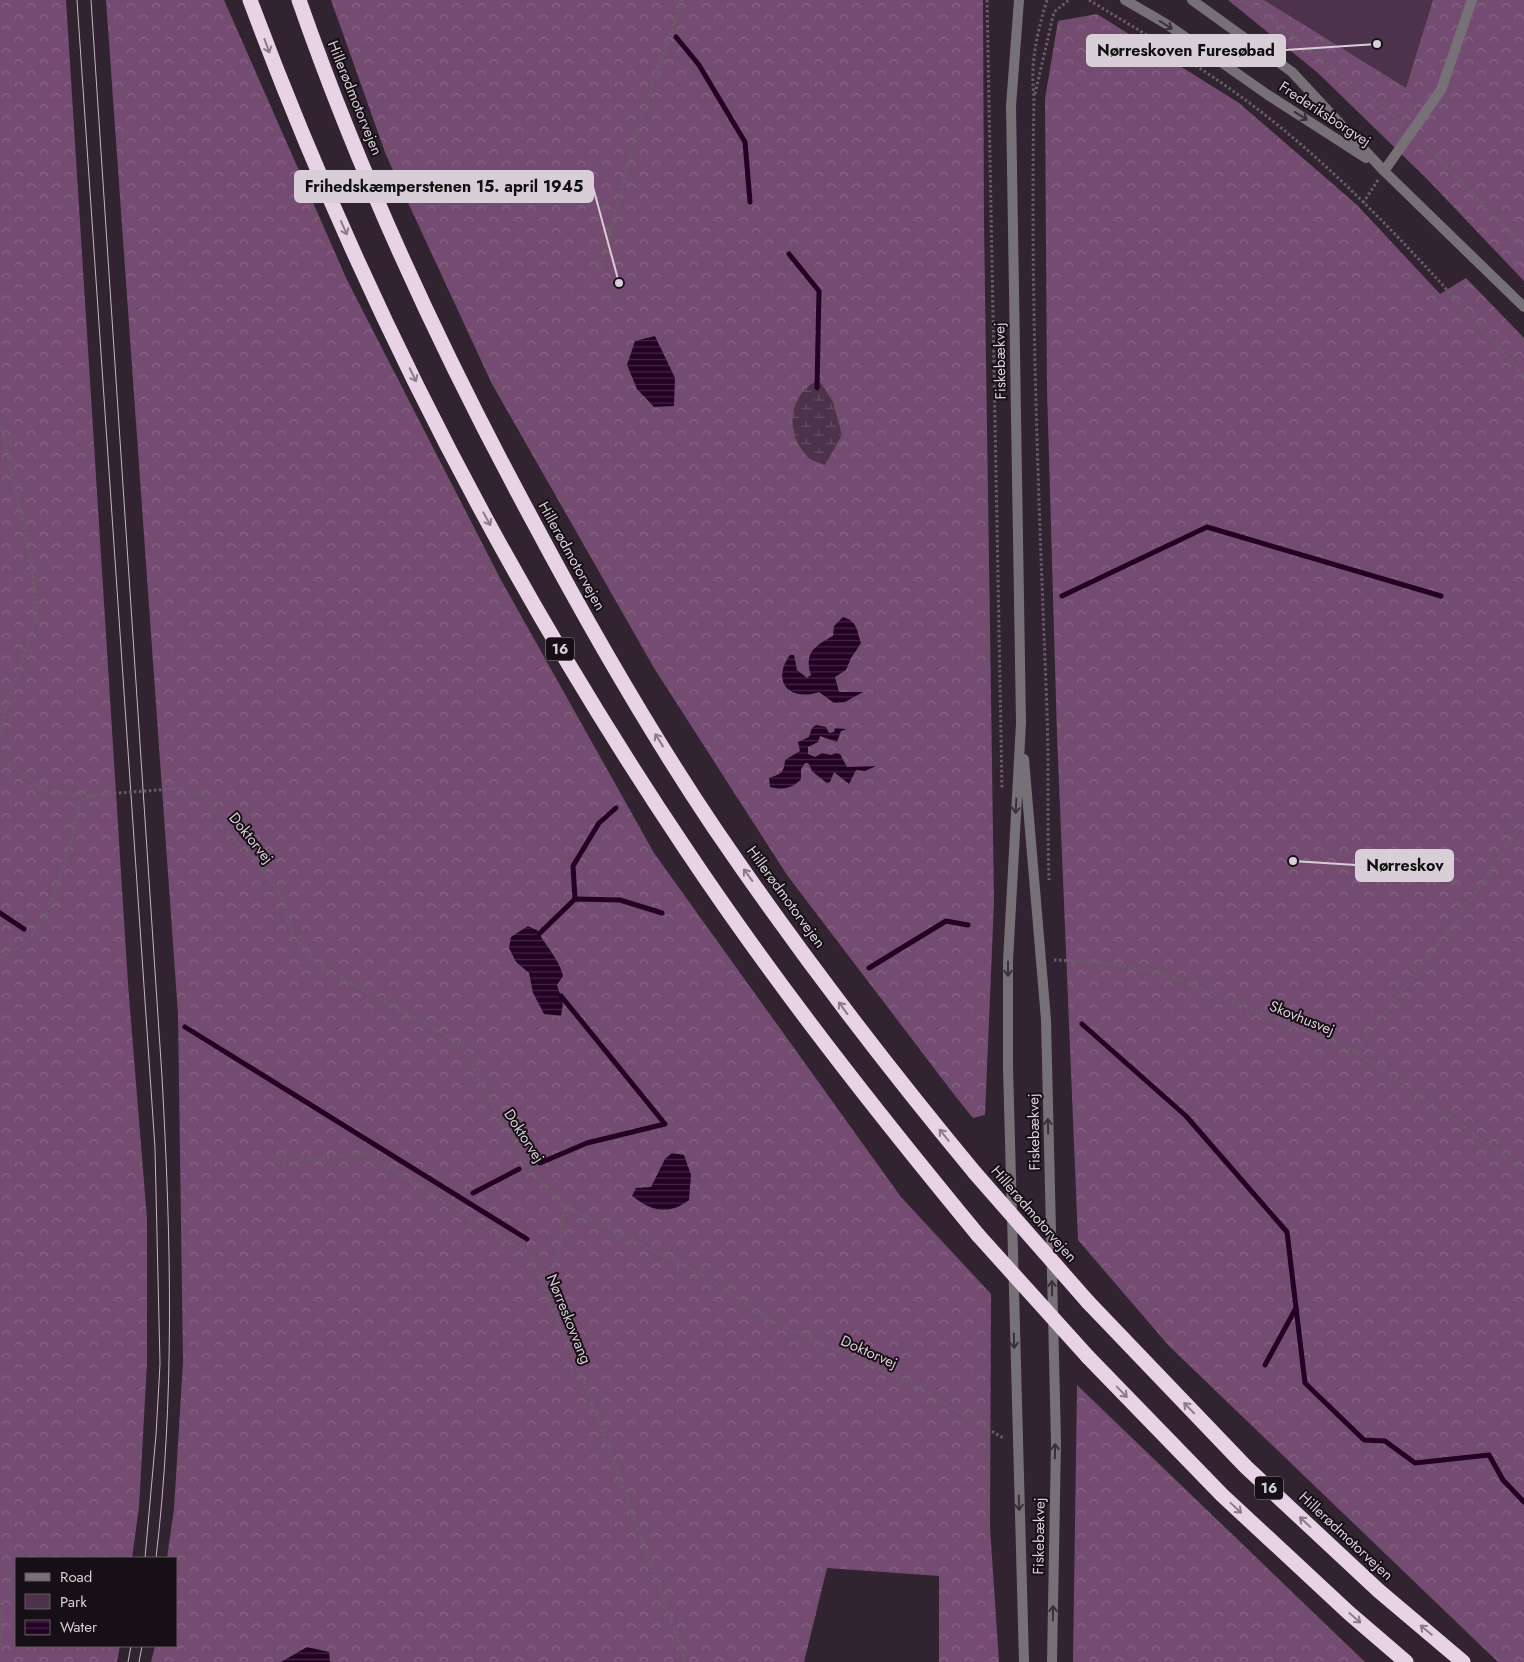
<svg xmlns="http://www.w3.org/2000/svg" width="1524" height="1662" viewBox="0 0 1524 1662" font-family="Jost,sans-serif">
  <defs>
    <pattern id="forest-crowns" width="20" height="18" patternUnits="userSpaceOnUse" patternTransform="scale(1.25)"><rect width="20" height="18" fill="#744c72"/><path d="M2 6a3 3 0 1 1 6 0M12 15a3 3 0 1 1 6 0" fill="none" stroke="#876585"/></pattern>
    <pattern id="wetland-marsh" width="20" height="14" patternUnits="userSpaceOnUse" patternTransform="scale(1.25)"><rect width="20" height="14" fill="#4d324c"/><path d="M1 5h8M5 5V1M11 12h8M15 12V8" fill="none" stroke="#664e65"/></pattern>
    <pattern id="water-rules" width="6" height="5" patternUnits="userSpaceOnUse" patternTransform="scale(1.25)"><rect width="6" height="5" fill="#230223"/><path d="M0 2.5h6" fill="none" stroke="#422642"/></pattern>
  </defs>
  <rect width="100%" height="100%" fill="#322331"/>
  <g fill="url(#forest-crowns)">
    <polygon points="0,0 66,0 128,984 147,1219 147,1363 139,1507 132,1558 16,1558 16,1646 120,1646 117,1662 0,1662"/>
    <polygon points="106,0 224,0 347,280 501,580 654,853 901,1197 991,1294 990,1528 999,1662 939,1662 939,1576 827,1568 804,1662 151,1662 155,1646 176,1646 176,1558 167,1558 174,1509 183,1362 178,1014"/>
    <polygon points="331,0 983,0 984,223 994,902 985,1115 973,1118 956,1097 787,875 654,668 492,384 386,155"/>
    <polygon points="1228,0 1524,0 1524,281 1427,179 1318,73"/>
    <polygon points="1097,14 1239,103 1357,205 1440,294 1466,278 1524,338 1524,1662 1498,1662 1169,1346 1078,1240 1057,735 1047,388 1045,99 1058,21"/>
    <polygon points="1077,1385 1365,1662 1073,1662"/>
  </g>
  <path fill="url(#wetland-marsh)" d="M 819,380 L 833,402 L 842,435 L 825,465 C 820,463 812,461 808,457 C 784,434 788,393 819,380 Z"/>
  <polygon fill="#4d324c" points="1264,0 1433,0 1406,88"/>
  <g fill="url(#water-rules)">
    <polygon points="655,336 675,378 674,406 654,407 637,389 627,365 635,341"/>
    <path d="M 843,617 C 857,621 857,630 861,643 L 851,658 L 846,670 L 835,677 L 839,692 L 863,692 L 845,702 L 834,703 L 819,692 C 789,702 771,681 790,655 L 794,655 L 797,670 L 807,678 L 811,675 C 804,653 814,646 833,636 L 834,626 Z"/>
    <path d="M 816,725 L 826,727 L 829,733 L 834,732 L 835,728 L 847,729 L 841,731 L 837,742 L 820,736 L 818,742 L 808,747 L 808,754 L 815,757 L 822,753 L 831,755 L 836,753 L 840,754 L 847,767 L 876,766 L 865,771 L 856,770 L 849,784 L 834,772 L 830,782 L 827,783 L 813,772 L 808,763 L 805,763 L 801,769 L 801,779 C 792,789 782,790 770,787 L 769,778 C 781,774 784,773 785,760 L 800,751 L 798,742 L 809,737 L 812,728 Z"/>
    <path d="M 528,926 L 537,930 C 545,945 559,959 563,976 L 557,985 L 563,1003 L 561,1016 L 544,1014 L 533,993 L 529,973 L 516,962 L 509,948 L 511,937 Z"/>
    <path d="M 672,1153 L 684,1155 L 691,1175 L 689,1200 C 668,1216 652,1211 632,1196 L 636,1188 L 651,1187 L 665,1159 Z"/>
    <polygon points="307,1647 329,1652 330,1662 281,1662"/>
  </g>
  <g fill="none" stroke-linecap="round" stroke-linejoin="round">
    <g stroke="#230223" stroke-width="5">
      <polyline points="676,37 699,65 745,142 750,202"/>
      <polyline points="789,254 819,291 817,388"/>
      <polyline points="1062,596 1207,527 1441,596"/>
      <polyline points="575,899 573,866 599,823 616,808"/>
      <polyline points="0,913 24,929"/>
      <polyline points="539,934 575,899 620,900 662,913"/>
      <polyline points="869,968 946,921 968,925"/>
      <polyline points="1082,1024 1186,1116 1287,1232 1305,1383 1364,1440 1385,1441 1415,1463 1489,1455 1503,1480 1524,1502"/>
      <polyline points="185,1027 527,1239"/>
      <polyline points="540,1163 587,1143 665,1124 561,996"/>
      <polyline points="473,1193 519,1169"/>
      <polyline points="1265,1365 1296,1308"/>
    </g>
    <g stroke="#695c68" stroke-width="3" stroke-dasharray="2.5 2.5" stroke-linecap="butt">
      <polyline points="987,0 1002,789"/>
      <path d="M 1047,0 C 1037,33 1030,63 1034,97 C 1030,302 1039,506 1047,711 C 1049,767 1047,823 1049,880"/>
      <path d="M 1089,0 C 1138,30 1187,58 1233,91 C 1344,170 1434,275 1524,376"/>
      <polyline points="1242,0 1268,16 1403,124"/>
      <polyline points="1035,94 1054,12 1069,0"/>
      <polyline points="1421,140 1524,248"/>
      <polyline points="1363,203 1378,180"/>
      <polyline points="600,270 636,133 682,0"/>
      <polyline points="0,420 29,547 37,618 9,697 0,740"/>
      <polyline points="0,759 49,793 93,795"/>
      <polyline points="183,788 204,796 239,845 261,866 283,900 292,934 316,964 444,1034 465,1050 500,1122 530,1168 563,1205 708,1278 773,1322 903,1379 1005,1439"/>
      <path d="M 0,958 C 9,953 23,947 29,939 C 56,907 71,842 80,801 L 94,795"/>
      <polyline points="1054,960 1098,962 1160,972 1355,1052 1451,1117 1524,1171"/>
      <polyline points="1355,1052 1449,930 1524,822"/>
      <polyline points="273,1164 365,1153 530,1254 595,1410 686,1662"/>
      <polyline points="541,1281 558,1258 563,1205"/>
      <polyline points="0,1603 3,1614 0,1644"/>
    </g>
    <polyline stroke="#787077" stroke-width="10" points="1384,171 1441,90 1472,0"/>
    <g stroke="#787077" stroke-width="10">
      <polyline points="1019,0 1011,106 1021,723 1008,961 1008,1067 1024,1662"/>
      <polyline points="1125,0 1168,25 1268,95 1366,158"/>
      <polyline points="1192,0 1292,72 1384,171 1524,307"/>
      <polyline points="1024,759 1046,1020 1056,1442 1052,1662"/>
    </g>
    <g stroke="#e7d3e5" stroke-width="15">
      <path d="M 250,0 C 361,298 508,584 685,848 C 775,983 875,1110 978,1235"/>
      <path d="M 299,0 C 362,181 443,355 534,523 C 590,628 649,731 715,829 C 796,948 883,1062 975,1173"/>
      <polyline points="1088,1302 1246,1467 1379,1591 1463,1662"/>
      <polyline points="1088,1357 1222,1495 1349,1613 1406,1662"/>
    </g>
    <g stroke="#c1b7c0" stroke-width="1">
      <polyline points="77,0 155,1148 160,1364 156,1435 145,1558"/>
      <path d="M 91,0 L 162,1077 C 171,1239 175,1398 156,1558"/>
      <polyline points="128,1662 131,1646"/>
      <polyline points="139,1662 142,1646"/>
    </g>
    <polyline stroke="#695c68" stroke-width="3" stroke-dasharray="2.5 2.5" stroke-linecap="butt" points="94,795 183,788"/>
    <g stroke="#e7d3e5" stroke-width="15">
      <polyline points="975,1173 1088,1302"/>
      <polyline points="978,1235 1088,1357"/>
    </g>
  </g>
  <defs><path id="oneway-shaft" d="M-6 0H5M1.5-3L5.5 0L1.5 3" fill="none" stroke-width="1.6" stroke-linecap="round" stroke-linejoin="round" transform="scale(1.25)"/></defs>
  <g stroke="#383137">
    <use href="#oneway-shaft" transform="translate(1166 25) rotate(32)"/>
    <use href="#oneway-shaft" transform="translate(1301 116) rotate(33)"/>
    <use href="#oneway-shaft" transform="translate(1016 806) rotate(93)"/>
    <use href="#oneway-shaft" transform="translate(1008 969) rotate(90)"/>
    <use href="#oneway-shaft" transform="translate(1048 1126) rotate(-91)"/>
    <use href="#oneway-shaft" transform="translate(1052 1288) rotate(-91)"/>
    <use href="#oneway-shaft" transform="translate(1014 1341) rotate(89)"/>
    <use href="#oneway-shaft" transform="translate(1055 1451) rotate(-89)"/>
    <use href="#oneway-shaft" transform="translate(1019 1503) rotate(88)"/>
    <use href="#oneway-shaft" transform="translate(1053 1613) rotate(-89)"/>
  </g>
  <g stroke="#897b87">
    <use href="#oneway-shaft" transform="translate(267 46) rotate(70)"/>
    <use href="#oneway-shaft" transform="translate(344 228) rotate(66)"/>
    <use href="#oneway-shaft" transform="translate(413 375) rotate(64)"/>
    <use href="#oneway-shaft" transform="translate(487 519) rotate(61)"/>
    <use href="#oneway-shaft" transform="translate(659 740) rotate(-122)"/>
    <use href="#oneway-shaft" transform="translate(748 875) rotate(-126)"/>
    <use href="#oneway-shaft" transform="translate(843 1008) rotate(-126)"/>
    <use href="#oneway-shaft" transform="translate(944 1135) rotate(-129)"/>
    <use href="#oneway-shaft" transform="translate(1122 1392) rotate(46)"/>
    <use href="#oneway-shaft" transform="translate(1189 1408) rotate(-134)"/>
    <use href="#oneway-shaft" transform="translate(1236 1508) rotate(43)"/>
    <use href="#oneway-shaft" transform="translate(1305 1522) rotate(-137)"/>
    <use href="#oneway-shaft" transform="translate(1355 1618) rotate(41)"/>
    <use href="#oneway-shaft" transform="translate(1426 1630) rotate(-140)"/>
  </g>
  <g text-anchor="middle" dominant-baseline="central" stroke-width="4" stroke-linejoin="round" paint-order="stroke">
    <g fill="#160f15" stroke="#9e959d" stroke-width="1">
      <rect x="546" y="637.5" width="28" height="23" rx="4"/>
      <rect x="1255" y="1476.5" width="28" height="23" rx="4"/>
    </g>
    <g font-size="14" font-weight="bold" fill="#d8ced7">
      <text x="560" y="649">16</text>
      <text x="1269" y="1488">16</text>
    </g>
    <g font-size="15" fill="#d8ced7" stroke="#160f15">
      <text transform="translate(355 98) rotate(68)">Hillerødmotorvejen</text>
      <text transform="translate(1325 114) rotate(33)">Frederiksborgvej</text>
      <text transform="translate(1000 361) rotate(-91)">Fiskebækvej</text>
      <text transform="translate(572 556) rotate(61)">Hillerødmotorvejen</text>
      <text transform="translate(251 838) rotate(51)">Doktorvej</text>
      <text transform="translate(786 897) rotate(54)">Hillerødmotorvejen</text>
      <text transform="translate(1302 1018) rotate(22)">Skovhusvej</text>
      <text transform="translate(1034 1132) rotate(-91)">Fiskebækvej</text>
      <text transform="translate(524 1136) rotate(57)">Doktorvej</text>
      <text transform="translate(1034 1214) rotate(49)">Hillerødmotorvejen</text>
      <text transform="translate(569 1319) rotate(68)">Nørreskovvang</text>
      <text transform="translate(869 1352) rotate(24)">Doktorvej</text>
      <text transform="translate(1039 1536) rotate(-89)">Fiskebækvej</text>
      <text transform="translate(1346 1536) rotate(43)">Hillerødmotorvejen</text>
    </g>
  </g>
  <path fill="none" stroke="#d8ced7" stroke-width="2" d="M1377 44L1285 50M619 283L593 187M1293 861L1356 865"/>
  <g fill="#d8ced7" stroke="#160f15" stroke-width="2">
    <circle cx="1377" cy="44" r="5"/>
    <circle cx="619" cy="283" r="5"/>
    <circle cx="1293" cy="861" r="5"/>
  </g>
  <g fill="#d8ced7" stroke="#d8ced7" stroke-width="2">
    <rect x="1087" y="35" width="198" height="31" rx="5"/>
    <rect x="295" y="171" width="298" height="31" rx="5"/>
    <rect x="1356" y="850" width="97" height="31" rx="5"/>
  </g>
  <g font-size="16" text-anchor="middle" font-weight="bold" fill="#111">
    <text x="1186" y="56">Nørreskoven Furesøbad</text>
    <text x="444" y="192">Frihedskæmperstenen 15. april 1945</text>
    <text x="1405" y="871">Nørreskov</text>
  </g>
  <rect x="15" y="1557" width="162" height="90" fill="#160f15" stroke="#645b63"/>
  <rect x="25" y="1573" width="25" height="8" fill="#787077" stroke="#645b63"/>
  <text x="60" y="1582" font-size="15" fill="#d8ced7">Road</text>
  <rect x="25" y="1594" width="25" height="15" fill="#4d324c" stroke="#645b63"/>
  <text x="60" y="1607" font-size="15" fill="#d8ced7">Park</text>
  <rect x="25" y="1620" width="25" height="15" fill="url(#water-rules)" stroke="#645b63"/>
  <text x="60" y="1632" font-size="15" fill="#d8ced7">Water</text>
</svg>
